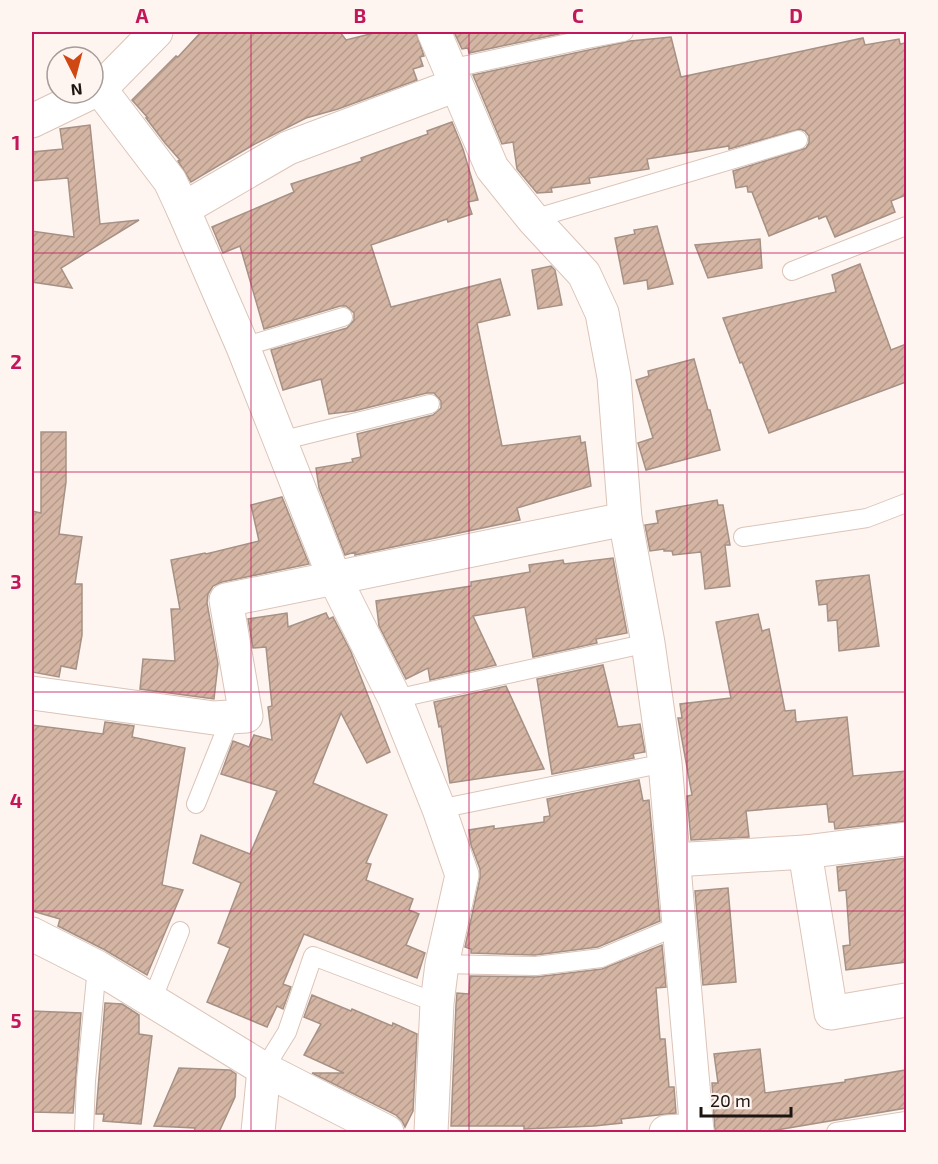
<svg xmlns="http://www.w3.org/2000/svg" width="938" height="1164" viewBox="0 0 938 1164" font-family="'Exo 2',sans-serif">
  <defs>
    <pattern id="building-hatch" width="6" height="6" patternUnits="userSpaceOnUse" patternTransform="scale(1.5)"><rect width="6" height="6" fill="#d4b5a4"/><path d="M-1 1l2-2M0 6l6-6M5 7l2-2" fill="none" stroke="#b69b8c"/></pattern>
  </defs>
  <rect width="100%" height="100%" fill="#fff5f0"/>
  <g fill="url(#building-hatch)" stroke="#a59185" stroke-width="1.5">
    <polygon points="201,32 340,32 346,40 378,32 416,32 424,56 420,57 423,66 413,69 417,80 338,109 306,118 253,145 191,182 178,161 180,160 165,143 146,118 148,118 132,100 176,56 178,57"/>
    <polygon points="454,32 568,32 469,53 468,48 462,49"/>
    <polygon points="671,37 681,77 863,38 865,45 899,39 900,44 906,43 906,195 891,201 895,212 835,237 826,216 819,219 818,216 769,236 752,192 748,192 747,186 736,188 733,171 806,148 809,143 809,136 805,131 800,129 729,149 729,146 647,159 649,169 589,178 590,183 551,188 552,192 537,193 517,169 513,142 502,144 473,75 630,41"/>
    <polygon points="452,122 463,149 478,200 468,202 472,214 448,222 447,219 371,245 391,307 500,279 510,315 477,323 502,446 580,436 581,443 585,442 591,486 517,508 520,520 355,555 355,552 345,555 319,488 316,468 353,462 352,459 361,457 357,434 433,415 441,408 441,401 434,393 427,393 354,411 329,414 321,379 283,390 271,350 347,328 354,320 354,313 346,306 340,306 264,329 240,246 223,253 212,227 294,192 291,184 362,161 361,158 428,134 427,131"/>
    <polygon points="90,125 100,224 139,220 61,268 72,288 32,282 32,231 74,237 68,178 32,181 32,152 63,149 60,129"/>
    <polygon points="657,226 673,284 648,289 647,280 624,284 615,238 635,234 634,230"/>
    <polygon points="760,239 762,268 708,278 695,245"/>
    <polygon points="860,264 891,350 906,344 906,382 769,433 742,362 740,363 723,318 836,292 832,275"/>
    <polygon points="551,266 555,270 562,305 538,309 532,270"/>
    <polygon points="694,359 708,410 710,410 720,450 646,470 638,443 653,438 636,380 649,376 648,371"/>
    <polygon points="41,432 66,432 66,482 59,534 82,537 75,584 82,584 82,635 76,669 61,666 59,677 32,672 32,511 41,513"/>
    <polygon points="282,497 309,564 222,582 213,586 208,594 207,603 218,664 214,699 140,689 143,659 175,661 171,609 180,609 171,560 205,553 206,554 259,541 251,505"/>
    <polygon points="717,500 718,505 723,505 730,545 725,545 730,586 705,589 701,552 673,555 672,551 664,551 664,549 650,551 645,525 658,523 656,511"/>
    <polygon points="613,558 627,633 596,639 597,643 533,657 525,607 473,616 496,665 430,680 428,668 406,679 379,626 376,601 471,586 471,582 530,572 529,565 563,560 564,564"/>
    <polygon points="869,575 879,646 839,651 837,620 828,621 827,604 819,605 816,581"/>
    <polygon points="287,613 288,627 326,613 329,619 333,617 351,652 390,752 367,763 341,713 313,783 387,815 366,863 371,864 366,880 413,899 409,910 419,914 406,945 425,953 417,978 304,934 283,984 291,987 283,1009 277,1006 267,1027 207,1002 230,948 218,943 241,883 193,863 201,835 250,854 277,791 221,774 233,741 249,747 254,735 272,740 268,707 272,706 266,647 253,648 248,619"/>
    <polygon points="758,614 762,631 769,629 785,711 795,710 796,722 847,717 853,776 906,771 906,821 835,829 834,822 829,822 827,804 746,811 749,837 691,840 687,796 692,795 678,718 682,718 680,704 731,698 716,622"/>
    <polygon points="603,665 618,727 640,724 645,752 633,754 634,758 552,774 537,679"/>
    <polygon points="506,686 544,769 450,783 441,726 439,727 434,702"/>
    <polygon points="105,722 134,726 132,737 185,748 162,885 183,890 147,975 105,950 58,926 60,919 32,911 32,725 103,734"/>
    <polygon points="639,780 643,801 649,800 660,921 598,947 535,955 471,953 471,949 465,947 480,878 480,869 471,845 469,830 494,826 494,829 544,822 544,817 550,816 547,799"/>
    <polygon points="906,858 906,962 846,970 843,946 850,945 846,890 839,891 837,867"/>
    <polygon points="728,888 736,982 703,985 695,891"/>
    <polygon points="662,945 666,987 656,988 660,1039 665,1039 669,1087 674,1087 676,1113 621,1119 622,1123 594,1126 524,1129 524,1126 451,1126 456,1005 457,993 469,994 470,976 536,977 602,969"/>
    <polygon points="312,995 351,1011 352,1009 392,1026 393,1023 417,1034 413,1111 405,1127 402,1121 396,1115 312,1073 344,1073 304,1055 321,1024 304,1017"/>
    <polygon points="105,1003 122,1004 139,1015 139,1034 152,1036 141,1124 103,1121 104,1114 96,1114"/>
    <polygon points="32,1011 81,1013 73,1113 32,1112"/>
    <polygon points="760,1049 765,1093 845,1082 845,1080 906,1070 906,1108 765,1132 715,1132 712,1083 718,1083 714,1054"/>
    <polygon points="179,1068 230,1070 236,1074 235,1097 219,1132 194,1132 195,1128 154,1126"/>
  </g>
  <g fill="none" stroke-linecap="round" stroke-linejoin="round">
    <g stroke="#dbc4b8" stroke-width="20">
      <g id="lane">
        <polyline points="582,40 624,32"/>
        <polyline points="449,69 582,40 580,32"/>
        <polyline points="533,219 798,140"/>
        <polyline points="792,271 906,226"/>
        <polyline points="243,347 343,317"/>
        <polyline points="280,441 430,404"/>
        <polyline points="743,537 867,518 906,503"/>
        <polyline points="395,699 648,643"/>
        <polyline points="196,804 231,717"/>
        <polyline points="439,809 665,763"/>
        <polyline points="442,964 536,966 601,958 680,925"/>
        <polyline points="152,1000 180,931"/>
        <polyline points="264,1069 287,1032 313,956 437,1003"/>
        <polyline points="84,1132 86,1081 97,967"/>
        <polyline points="836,1132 906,1121"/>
      </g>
    </g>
    <g stroke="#dbc4b8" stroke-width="35">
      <g id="street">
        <polyline points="434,32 492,168 533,219 584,274 602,313 614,377 625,519 648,643 665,763 697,1132"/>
        <polyline points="100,89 170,181 183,209"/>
        <polyline points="93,92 100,89 156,32"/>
        <polyline points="32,121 90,93"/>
        <polyline points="32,693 214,718 246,716 226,600 625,519"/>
        <polyline points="805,852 831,1013 906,1000"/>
        <polyline points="674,860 805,852 906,839"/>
        <polyline points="32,934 97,967 264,1069 387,1132"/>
        <polyline points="258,1132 264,1069"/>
        <polyline points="431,1132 437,1003 442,964 462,875 439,809 395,699 334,577 243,347 183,209 288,148 456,85"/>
        <polyline points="666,1132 697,1130"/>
      </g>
    </g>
    <use href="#lane" stroke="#fff" stroke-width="18"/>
    <use href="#street" stroke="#fff" stroke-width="33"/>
  </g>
  <path fill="none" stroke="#c2185b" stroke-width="1.5" stroke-opacity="0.55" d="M 251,32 L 251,1132M 469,32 L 469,1132M 687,32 L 687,1132M 32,253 L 906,253M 32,472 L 906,472M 32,692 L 906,692M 32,911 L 906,911"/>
  <rect width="938" height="1164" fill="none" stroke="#fff5f0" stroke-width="66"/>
  <g transform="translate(75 75) rotate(174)"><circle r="28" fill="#fff5f0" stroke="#a59b97" stroke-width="1.5"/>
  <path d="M0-4.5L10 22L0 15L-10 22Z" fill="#cf4814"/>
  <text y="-9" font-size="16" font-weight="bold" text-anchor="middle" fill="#1d1511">N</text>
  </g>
  <path d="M701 1107v9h90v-9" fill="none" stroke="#1d1511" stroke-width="3"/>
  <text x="710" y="1107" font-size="18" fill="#1d1511" stroke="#fff5f0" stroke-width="4.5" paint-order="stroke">20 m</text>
  <rect x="33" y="33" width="872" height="1098" fill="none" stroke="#c2185b" stroke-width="2"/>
  <g font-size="20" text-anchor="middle" font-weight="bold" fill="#c2185b">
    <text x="142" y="23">A</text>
    <text x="360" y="23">B</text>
    <text x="578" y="23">C</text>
    <text x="796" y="23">D</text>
    <text x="16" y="150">1</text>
    <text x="16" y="369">2</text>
    <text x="16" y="589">3</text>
    <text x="16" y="808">4</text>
    <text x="16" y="1028">5</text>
  </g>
</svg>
